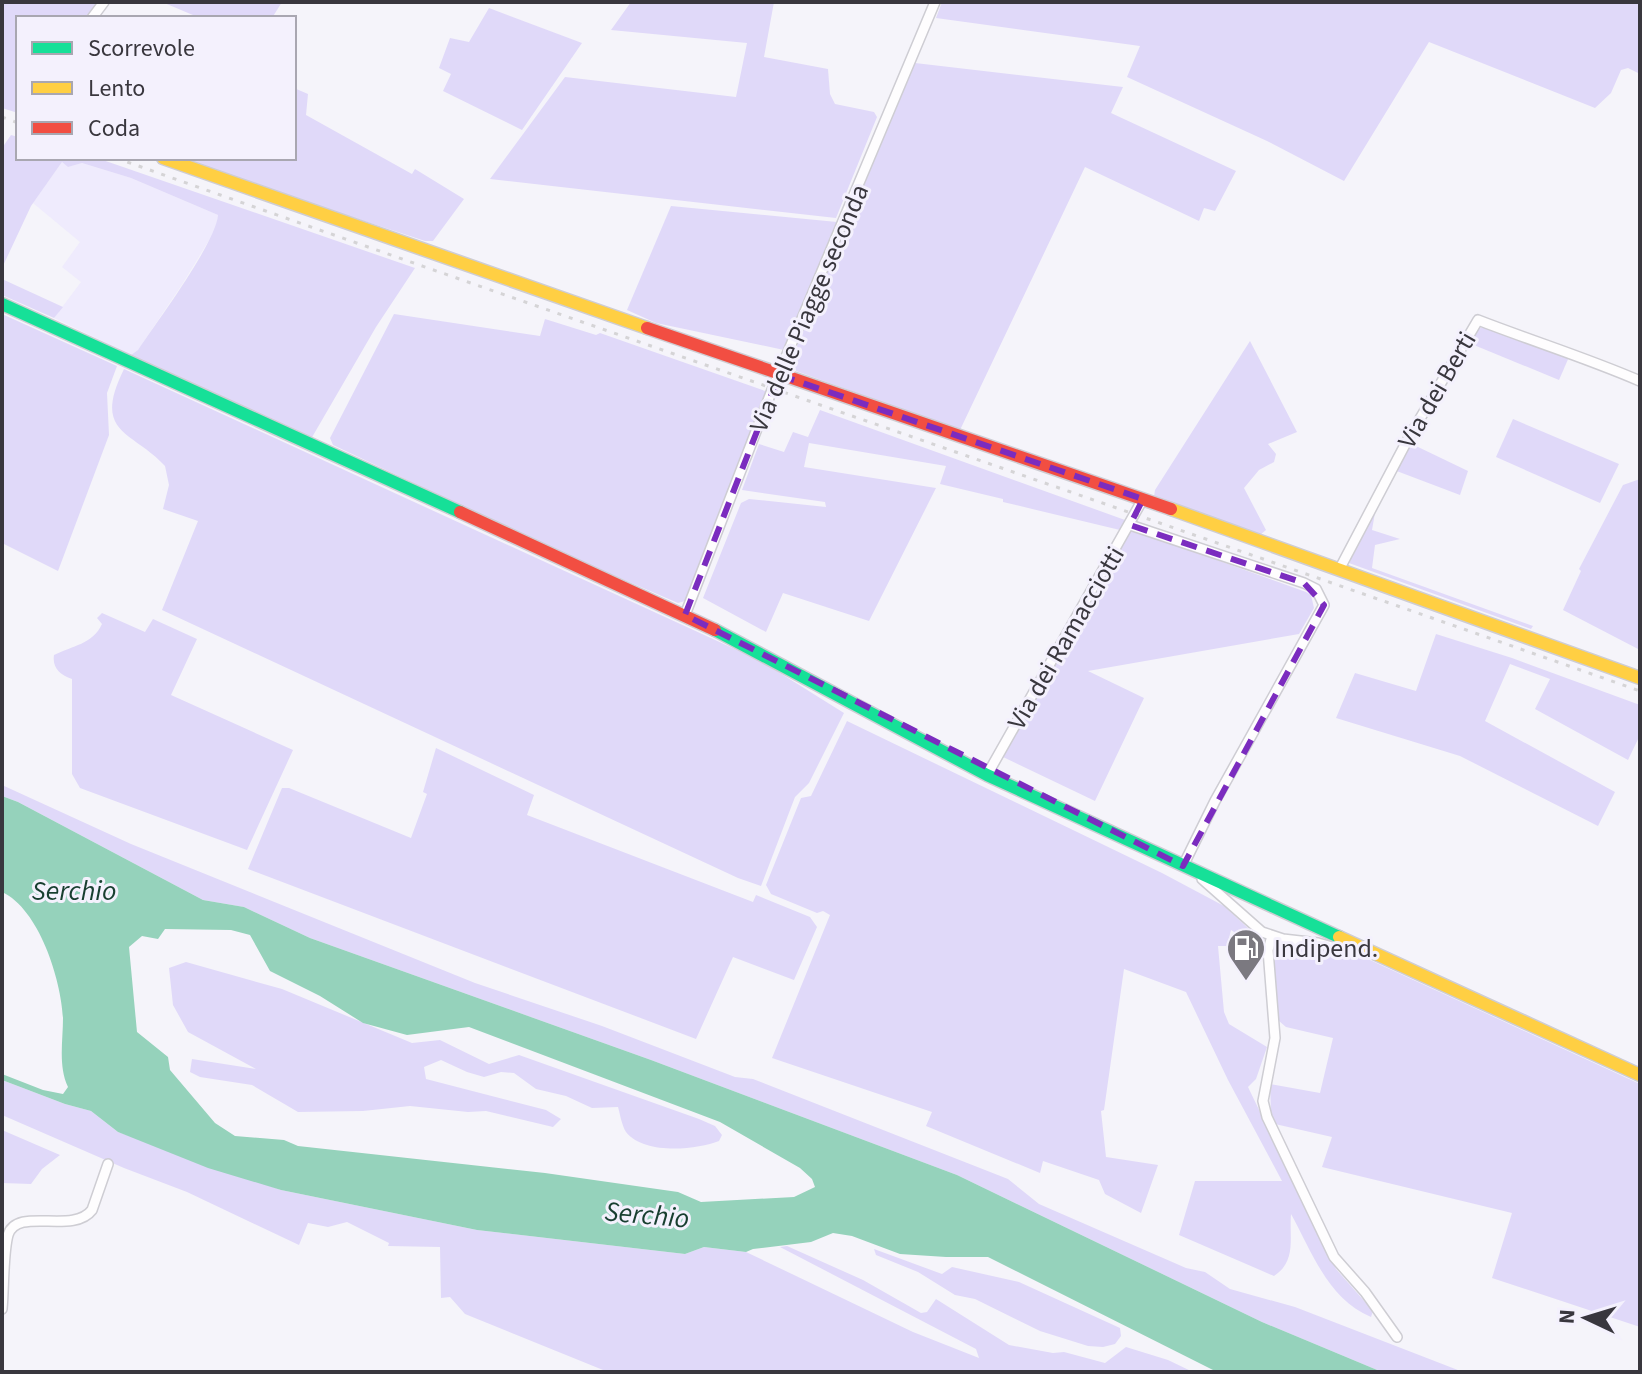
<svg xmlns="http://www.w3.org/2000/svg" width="1642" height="1374" viewBox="0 0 1642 1374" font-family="'Source Sans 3',sans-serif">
  <rect width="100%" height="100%" fill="#f5f4fa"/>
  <polygon fill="#efebfd" points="62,162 68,167 82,163 131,178 218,215 217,227 183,283 138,350 131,355 54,318 81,282 62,267 80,242 33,203"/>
  <g fill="#e0d9f9">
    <polygon points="2,2 97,2 85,18 18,18 18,113 2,108"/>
    <polygon points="162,2 282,2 272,18 200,18"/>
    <polygon points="631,2 774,2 764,57 828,69 830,94 835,104 874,112 877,117 836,218 490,179 565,77 736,97 747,43 611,30"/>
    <polygon points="942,2 1640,2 1640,74 1628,68 1621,70 1611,93 1595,108 1429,42 1344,181 1267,141 1127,77 1140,46 936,18"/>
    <polygon points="489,8 582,43 522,130 443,91 451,74 439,68 450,38 469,42"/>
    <polygon points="915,63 1123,87 1111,113 1236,171 1215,211 1204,208 1199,221 1085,167 960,430 796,371 792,358"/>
    <polygon points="294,88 308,94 306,115 412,174 415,169 464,199 433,241 425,241 173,158 294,158"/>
    <path d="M 11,135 L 18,137 L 18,158 L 97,158 L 415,268 L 376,327 L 311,439 L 131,355 L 138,350 C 156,323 216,243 218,215 L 131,178 L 82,163 L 68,167 L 62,162 L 31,206 L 2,268 L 2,148 Z"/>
    <polygon points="671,206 837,222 784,350 656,323 627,310"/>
    <polygon points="2,279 63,307 54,318 2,295"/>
    <polygon points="2,314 117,366 107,393 109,435 58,571 2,543"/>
    <polygon points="394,314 540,336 545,319 596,335 600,333 768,392 685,601 678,603 566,555 333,445 330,438"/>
    <polygon points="1482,327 1490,327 1569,357 1559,380 1469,343 1475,332"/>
    <polygon points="1250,341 1297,432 1268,444 1276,454 1274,462 1259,470 1244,488 1266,530 1260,535 1154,497 1155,490"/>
    <path d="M 124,369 L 761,661 L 844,713 L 809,783 L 795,797 L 761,886 L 738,878 L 162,610 L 198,521 L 163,509 L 169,485 L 165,466 C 131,430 92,434 124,369 Z"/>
    <polygon points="820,410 1125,520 1120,530 1003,502 1003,499 940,484 946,466 809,443 804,467 936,488 869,621 783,593 766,632 703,598 741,503 749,499 826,507 825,502 742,490 759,444 784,452 793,432 808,437"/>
    <polygon points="1513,419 1619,464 1600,503 1496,457"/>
    <polygon points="1416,446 1468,471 1460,495 1394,470 1406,448"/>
    <polygon points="1640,479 1640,650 1563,610 1581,571 1579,569 1623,485"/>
    <polygon points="1376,507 1372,530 1400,539 1375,545 1372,568 1533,626 1531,629 1349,563"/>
    <polygon points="1130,529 1306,592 1311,595 1314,608 1299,634 1088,671 1144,698 1095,801 1003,757"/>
    <path d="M 102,613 L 145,632 L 153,619 L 197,639 L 171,695 L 293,750 L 247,850 L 80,788 L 72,774 L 72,679 C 60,675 52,668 54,655 C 72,646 93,644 102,624 L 97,618 Z"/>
    <polygon points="1436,634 1512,658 1640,705 1640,735 1628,760 1535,709 1550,679 1510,664 1485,721 1615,792 1598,826 1460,756 1336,718 1355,673 1416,691"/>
    <path d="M 847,721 L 1162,873 L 1224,906 L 1249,929 L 1256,940 L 1258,948 L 1231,930 L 1227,946 L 1218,946 L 1224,1012 L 1229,1024 L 1267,1047 L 1256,1079 L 1248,1087 L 1336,1269 L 1373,1311 L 1371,1317 C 1328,1299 1312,1252 1291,1214 C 1289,1237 1297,1261 1274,1276 L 1179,1235 L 1195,1181 L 1282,1181 L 1228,1080 L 1186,992 L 1124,969 L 1104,1110 L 1101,1111 L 1106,1157 L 1158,1165 L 1141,1213 L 1105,1194 L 1099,1180 L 1043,1161 L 1040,1173 L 926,1126 L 932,1112 L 772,1058 L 830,915 L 823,911 L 817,913 L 771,894 L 766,885 L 801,798 L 811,796 Z"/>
    <polygon points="436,748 534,795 527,815 753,902 756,895 810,917 817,927 794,980 733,957 696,1039 248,869 282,788 289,788 411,838 427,794 423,792"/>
    <polygon points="2,785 131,844 475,983 602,1026 735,1077 753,1079 1008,1179 1039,1204 1186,1268 1205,1272 1230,1289 1295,1307 1463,1372 1382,1372 1262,1322 957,1175 651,1060 310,938 244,907 203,900 18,802 2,796"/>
    <path d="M 1296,945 L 1370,960 L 1640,1084 L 1640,1327 L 1492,1278 L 1512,1213 L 1322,1167 L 1332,1137 L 1275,1124 L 1271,1113 L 1270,1084 L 1320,1093 L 1333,1038 L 1286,1027 L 1279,1021 L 1274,963 C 1279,951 1284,947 1296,945 Z"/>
    <path d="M 186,962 L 282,989 L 412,1043 L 440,1040 L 489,1064 L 519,1055 L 699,1119 L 715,1126 L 722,1135 L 719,1141 C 696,1150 644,1155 626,1132 C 622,1126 620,1114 618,1107 L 592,1108 L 566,1096 L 536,1089 L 514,1073 L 501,1072 L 484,1077 L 467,1072 L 441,1060 L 424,1067 L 426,1079 L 546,1110 L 561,1119 L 553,1127 L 486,1111 L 468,1112 L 410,1106 L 363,1111 L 298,1112 L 252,1085 L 200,1077 L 190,1072 L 192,1059 L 256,1069 L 188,1032 L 173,1005 L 169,968 Z"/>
    <polygon points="2,1080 65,1104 91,1111 118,1132 281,1190 477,1230 685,1254 704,1247 746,1252 913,1332 979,1358 976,1349 780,1247 787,1246 863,1280 921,1313 927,1312 936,1299 1009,1345 1053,1353 1064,1352 1105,1363 1126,1347 1168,1360 1193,1372 608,1372 465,1314 450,1297 441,1298 440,1247 388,1246 389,1243 347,1222 328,1227 308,1223 299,1245 187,1192 124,1168 2,1115"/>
    <polygon points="2,1130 60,1155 42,1169 31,1184 2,1183"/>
    <polygon points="874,1249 942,1274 952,1267 1019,1282 1120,1328 1121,1336 1115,1344 1103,1347 1088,1346 1040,1331 975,1299 955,1295 918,1272 876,1255"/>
  </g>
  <path fill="#95d2bb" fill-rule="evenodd" d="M 2,796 L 18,802 L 203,900 L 244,907 L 310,938 L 651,1060 L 957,1175 L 1262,1322 L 1382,1372 L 1217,1372 L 988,1257 L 946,1257 L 900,1254 L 852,1236 L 833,1233 L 811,1242 L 753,1249 L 746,1252 L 704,1247 L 685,1254 L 477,1230 L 281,1190 L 208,1168 L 118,1132 L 91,1111 L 65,1104 L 2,1080 L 2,1074 L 43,1090 L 63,1094 L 68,1087 C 58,1066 63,1041 63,1018 C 61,979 39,909 2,892 ZM 165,929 L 231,930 L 250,935 L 270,971 L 320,996 L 363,1023 L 407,1035 L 469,1027 L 720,1122 L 800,1168 L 812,1179 L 815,1187 L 794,1197 L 701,1202 L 678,1192 L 545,1173 L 298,1146 L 284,1140 L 235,1136 L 215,1123 L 170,1070 L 168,1057 L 137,1032 L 129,947 L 142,936 L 158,939 Z"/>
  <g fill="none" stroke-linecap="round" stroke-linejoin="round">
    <g stroke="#cecdd3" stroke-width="12">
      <g id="street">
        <polyline points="92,18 104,2"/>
        <polyline points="1130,525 1304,583 1316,589 1324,605 1215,801 1183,866"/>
        <path d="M 1339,570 L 1408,439 L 1478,320 C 1532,341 1587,358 1640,381"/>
        <polyline points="685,615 772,390 935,2"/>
        <polyline points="987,775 1143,499"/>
        <polyline points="1202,879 1262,932 1283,939 1318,943 1346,951 1362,946"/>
        <polyline points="1272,936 1268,950 1275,1038 1263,1101 1267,1117 1334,1257 1365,1292 1397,1337"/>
        <path d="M 2,1309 C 4,1289 3,1253 8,1235 C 17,1206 73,1235 92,1210 L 108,1164"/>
      </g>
    </g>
    <g stroke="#cecdd3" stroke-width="15">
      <g id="fast">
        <polyline points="2,304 460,512"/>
        <polyline points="715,630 987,775 1339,937"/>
      </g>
    </g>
    <g stroke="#cecdd3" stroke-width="15">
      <g id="slow">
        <polyline points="163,158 647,328"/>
        <polyline points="1171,509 1640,678"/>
        <polyline points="1339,937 1640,1075"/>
      </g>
    </g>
    <g stroke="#cecdd3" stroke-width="15">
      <g id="jam">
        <polyline points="647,328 1171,509"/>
        <polyline points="460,512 715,630"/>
      </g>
    </g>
    <use href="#street" stroke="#fefdfe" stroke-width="9"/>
    <use href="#fast" stroke="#16e098" stroke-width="12"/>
    <use href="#slow" stroke="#ffcf43" stroke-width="12"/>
    <use href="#jam" stroke="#f24e42" stroke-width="12"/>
    <g stroke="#d5d4d6" stroke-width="3" stroke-dasharray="4 8" stroke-linecap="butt">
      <polyline points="2,117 18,123"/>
      <path d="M 116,158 C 623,338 1132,512 1640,691"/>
    </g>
  </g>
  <path fill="none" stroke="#7b2cbf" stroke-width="6" stroke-dasharray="16 10" stroke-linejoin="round" d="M 779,375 L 1143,499 L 1130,525 L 1304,583 L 1324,605 L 1183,866 L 685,615 Z"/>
  <defs>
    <g id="fuel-pin" transform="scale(2)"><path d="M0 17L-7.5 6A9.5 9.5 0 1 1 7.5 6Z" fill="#7b7980" stroke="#f4f1fd"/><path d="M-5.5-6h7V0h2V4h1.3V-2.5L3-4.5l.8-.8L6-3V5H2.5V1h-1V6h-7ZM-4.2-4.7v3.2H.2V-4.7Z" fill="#fff"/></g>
  </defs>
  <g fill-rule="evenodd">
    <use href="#fuel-pin" x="1246" y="948"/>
  </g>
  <g text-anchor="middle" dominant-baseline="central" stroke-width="6" stroke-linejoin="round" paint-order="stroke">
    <g font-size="26" fill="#39373e" stroke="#f4f1fd">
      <text transform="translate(809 308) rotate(-67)">Via delle Piagge seconda</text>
      <text transform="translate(1437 390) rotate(-60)">Via dei Berti</text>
      <text transform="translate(1066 638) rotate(-60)">Via dei Ramacciotti</text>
    </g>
    <g font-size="26" fill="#39373e" stroke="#f4f1fd" text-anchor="start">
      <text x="1274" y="948">Indipend.</text>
    </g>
    <g font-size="28" font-style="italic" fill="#183f30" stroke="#f4f1fd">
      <text x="74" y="891">Serchio</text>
      <text transform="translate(647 1215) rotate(5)">Serchio</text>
    </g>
  </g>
  <rect width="1642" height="1374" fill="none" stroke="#39373e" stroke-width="8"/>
  <rect x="16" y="16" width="280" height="144" fill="#f4f1fd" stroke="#a9a7b1" stroke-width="2"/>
  <rect x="32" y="42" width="40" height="12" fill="#16e098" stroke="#a9a7b1" stroke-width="2"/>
  <text x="88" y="56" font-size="24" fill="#39373e">Scorrevole</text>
  <rect x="32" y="82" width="40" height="12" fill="#ffcf43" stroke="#a9a7b1" stroke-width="2"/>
  <text x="88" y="96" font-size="24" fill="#39373e">Lento</text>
  <rect x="32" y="122" width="40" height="12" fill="#f24e42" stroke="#a9a7b1" stroke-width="2"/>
  <text x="88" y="136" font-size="24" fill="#39373e">Coda</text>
  <g transform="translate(1586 1318) rotate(274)" stroke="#f4f1fd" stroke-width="6" paint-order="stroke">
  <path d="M0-6L14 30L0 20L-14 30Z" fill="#39373e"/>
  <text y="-12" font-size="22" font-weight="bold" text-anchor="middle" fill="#39373e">N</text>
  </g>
</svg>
